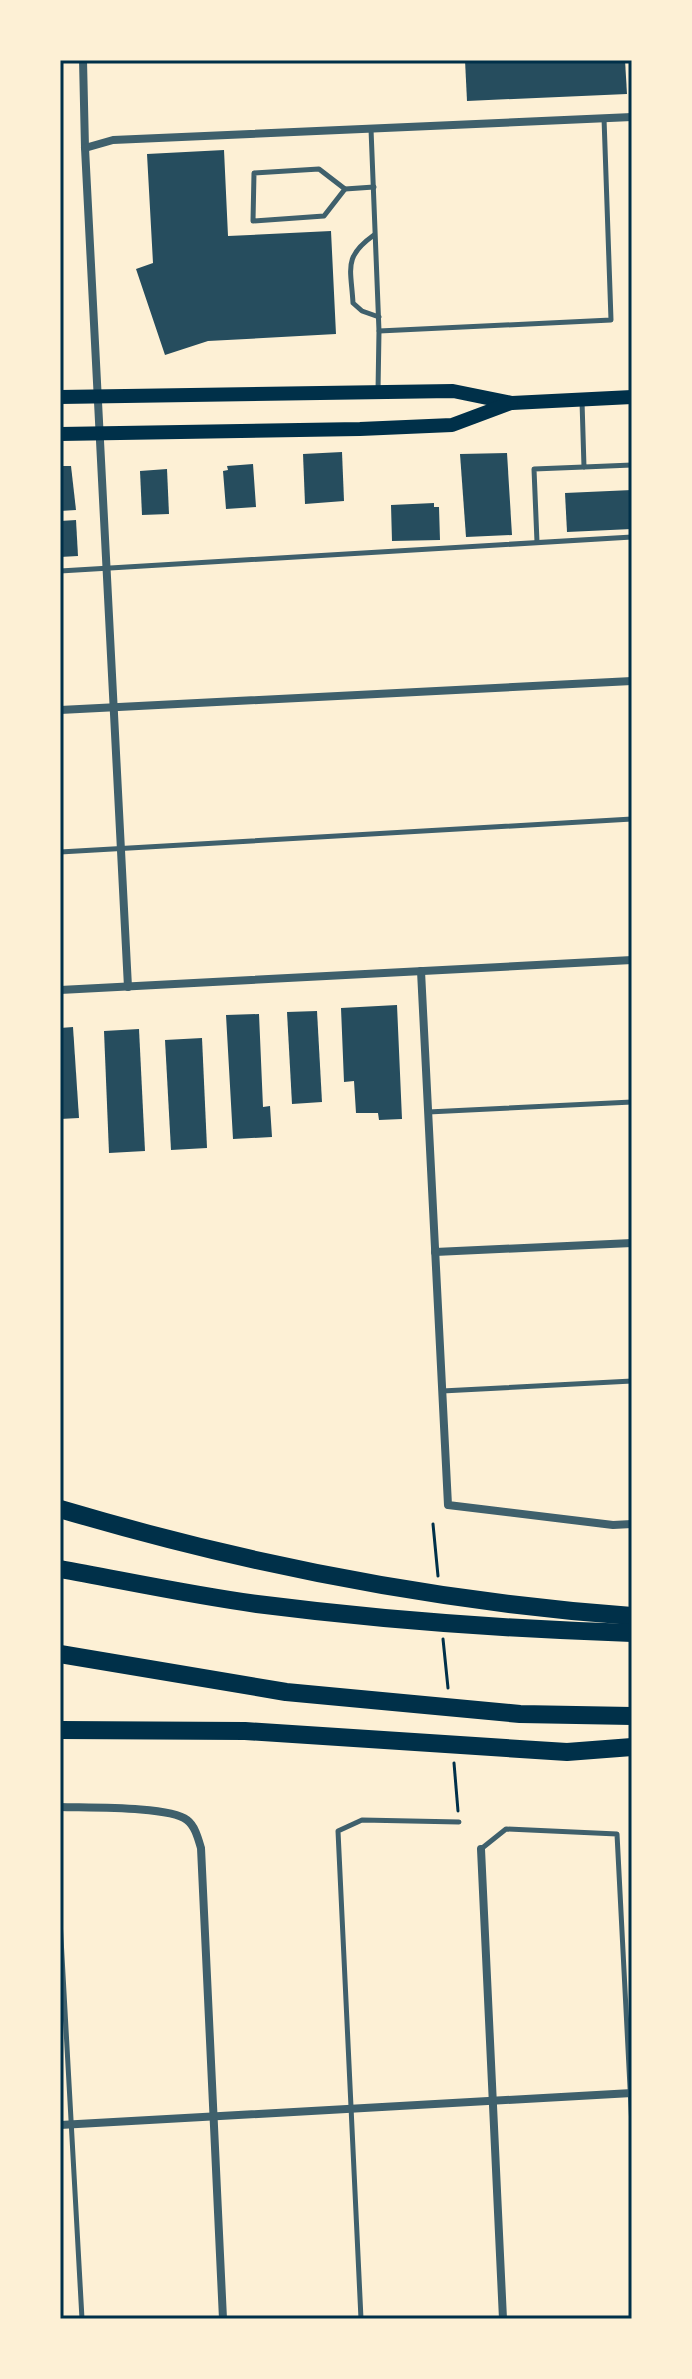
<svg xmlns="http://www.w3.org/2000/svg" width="692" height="2379" viewBox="0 0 692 2379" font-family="'PT Sans',sans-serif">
  <rect width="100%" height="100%" fill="#fdf0d5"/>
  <g fill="#264d5e">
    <polygon points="465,60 625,60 627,94 467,101"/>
    <polygon points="224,150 228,236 331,231 336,334 208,341 165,355 136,269 153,263 147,154"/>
    <polygon points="342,452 344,501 305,504 303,454"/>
    <polygon points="507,453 512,535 466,537 460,454"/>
    <polygon points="253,464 256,507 226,509 223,471 228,470 227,466"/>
    <polygon points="60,466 71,466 76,510 60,511"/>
    <polygon points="167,469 169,514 142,515 140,471"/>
    <polygon points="632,490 632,529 567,532 565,493"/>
    <polygon points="434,503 434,507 439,507 440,540 392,541 391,505"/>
    <polygon points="76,520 78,556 60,557 60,521"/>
    <polygon points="397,1005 402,1119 379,1120 378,1113 356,1113 354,1081 344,1082 341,1008"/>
    <polygon points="317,1011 322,1102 292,1104 287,1012"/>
    <polygon points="259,1014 263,1107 270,1106 272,1137 233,1139 226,1015"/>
    <polygon points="73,1027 79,1118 60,1119 60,1028"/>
    <polygon points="139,1029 145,1151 109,1153 104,1031"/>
    <polygon points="202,1038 207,1148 171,1150 165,1040"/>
  </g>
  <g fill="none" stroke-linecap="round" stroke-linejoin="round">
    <g stroke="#003049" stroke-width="3">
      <polyline points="433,1524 438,1576"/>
      <polyline points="443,1639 448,1688"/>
      <polyline points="454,1763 458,1811"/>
    </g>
    <g stroke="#3f606c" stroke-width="5">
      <polyline points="371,129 379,331 378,391"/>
      <polygon points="319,169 345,189 324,216 253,221 254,173"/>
      <polyline points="345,189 374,187"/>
      <path d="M 374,235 C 343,257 351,268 353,303 L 362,311 L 379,317"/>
      <polyline points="379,331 611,320 604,118"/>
      <polyline points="582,401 584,467 632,465"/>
      <polyline points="537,542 534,469 584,467"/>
      <polyline points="60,571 632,537"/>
      <polyline points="60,852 632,819"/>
      <polyline points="428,1112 632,1102"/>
      <polyline points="442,1391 632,1381"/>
      <polyline points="481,1849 506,1829 617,1834 632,2126"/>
      <polyline points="60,1920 82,2319"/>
      <polyline points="361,2319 338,1831 362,1820 459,1822"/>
    </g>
    <g stroke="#3f606c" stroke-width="8">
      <polyline points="83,60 85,148 128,987"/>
      <polyline points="85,148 113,140 632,117"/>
      <polyline points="60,710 632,681"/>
      <polyline points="421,971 448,1505 613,1525 632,1524"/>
      <polyline points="60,990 632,960"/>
      <polyline points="435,1252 632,1243"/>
      <path d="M 60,1807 C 86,1808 169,1806 187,1820 C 195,1826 198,1838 201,1848 L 223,2319"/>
      <polyline points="481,1849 503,2319"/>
      <polyline points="60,2125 632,2093"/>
    </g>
    <g stroke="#003049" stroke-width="14">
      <polyline points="60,397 453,391 512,403 632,397"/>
      <polyline points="60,434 360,429 452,425 511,403"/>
    </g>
    <g stroke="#003049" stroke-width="18">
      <path d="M 60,1509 C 245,1564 439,1602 632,1616"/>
      <path d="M 60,1569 C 126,1581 191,1595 257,1604 C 382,1620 506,1629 632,1633"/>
      <polyline points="60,1654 286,1692 520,1714 632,1716"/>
      <polyline points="60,1730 245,1731 567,1752 632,1747"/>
    </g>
  </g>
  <rect width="692" height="2379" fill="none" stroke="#fdf0d5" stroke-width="124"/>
  <rect x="62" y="62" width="568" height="2255" fill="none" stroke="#003049" stroke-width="3"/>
</svg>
